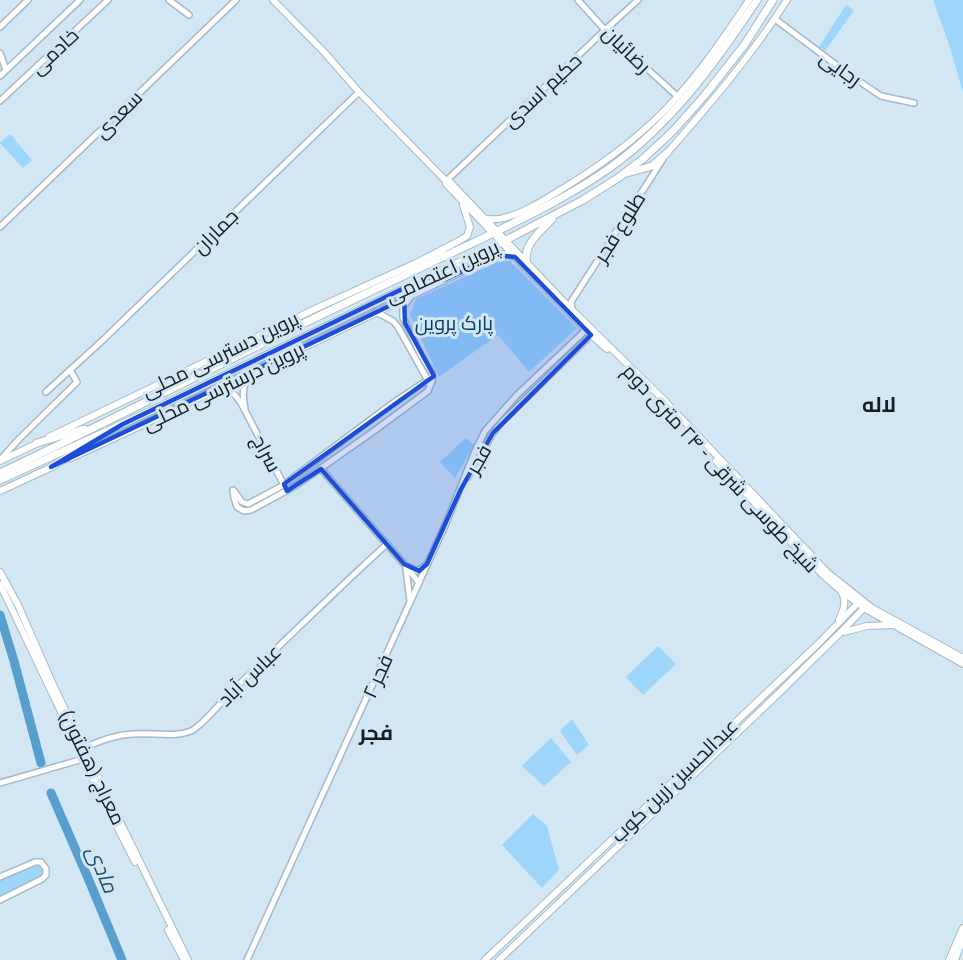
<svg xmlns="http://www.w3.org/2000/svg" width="963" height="960" viewBox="0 0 963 960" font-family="Ubuntu,Cairo,sans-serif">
  <rect width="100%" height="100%" fill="#d2e6f4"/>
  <g fill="#9dd5fb">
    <polygon points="933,0 963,0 963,92 948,41"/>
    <polygon points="846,5 854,10 825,51 819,47"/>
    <polygon points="10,134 32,160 23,168 0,143"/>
    <polygon points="510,261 577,328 529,372 498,335 439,377 410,315 416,299 498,262"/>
    <polygon points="466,438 474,445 455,478 440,462"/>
    <polygon points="658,646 676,664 643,695 626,677"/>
    <polygon points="572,719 589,745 577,755 560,731"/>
    <polygon points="551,738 571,762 544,786 522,766"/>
    <polygon points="533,814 547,826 559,870 542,888 502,845"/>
    <polygon points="33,866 40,866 44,872 43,877 0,897 0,880"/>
  </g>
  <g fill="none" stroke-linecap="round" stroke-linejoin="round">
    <g stroke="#589fcd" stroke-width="9">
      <polyline points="0,615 14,661 41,763"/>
      <polyline points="51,793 88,878 122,960"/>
    </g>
    <g stroke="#a6b9c6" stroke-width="8">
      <g id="tertiary">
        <polyline points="169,0 189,15"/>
        <polyline points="578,0 605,30 677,96"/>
        <polyline points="775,19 847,73 881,96 914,103"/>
        <polyline points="0,27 28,0"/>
        <polyline points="0,53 6,70"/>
        <polyline points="0,76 80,0"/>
        <polyline points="0,101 108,0"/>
        <polyline points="446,181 605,30 638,0"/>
        <polyline points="0,227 236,0"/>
        <polyline points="572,309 571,302 663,159"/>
        <polyline points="376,312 393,321 398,327 426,377 432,381"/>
        <polyline points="220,388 235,395 241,403 285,487"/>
        <polyline points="46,392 104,339 359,92"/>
        <path d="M 245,408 C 242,395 243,386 248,374"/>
        <polyline points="0,460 20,438 77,382 70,370"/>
        <polyline points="321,469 404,564 419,583"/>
        <polyline points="468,477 493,433 502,422 592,334"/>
        <polyline points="233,490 234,498 237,507 244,511 251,510 297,485 374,431 428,391 432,381 432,373 421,355 403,318 403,307 412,295"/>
        <polyline points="234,491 242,502 248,504 282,486 393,403 423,383 432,381"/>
        <polyline points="409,567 417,571 426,565"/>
        <polyline points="406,569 410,601"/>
        <path d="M 84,748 C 99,741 115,735 132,734 C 151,732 173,738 191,731 C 202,726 221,702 231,692 C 283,643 334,592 387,544"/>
        <polyline points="0,783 83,759"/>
        <polyline points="0,877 35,862 41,862 46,869 46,875 42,879 0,900"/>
        <polyline points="247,960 447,521 475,451 485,431 517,395 588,328"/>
      </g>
    </g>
    <g stroke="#a6b9c6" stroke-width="8">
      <g id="secondary">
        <polyline points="273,0 324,52 359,92 446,181 449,181 565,303 666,402 828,573 872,608 963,658"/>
        <path d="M 667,153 C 710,104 752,55 787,0"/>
        <polyline points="446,181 446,184 449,187 524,266 589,333 607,349"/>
        <path d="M 485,219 C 491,219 498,220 503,218 C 522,214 541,202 557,192 C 594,170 632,143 663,112 C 696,79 723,39 749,0"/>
        <polyline points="49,437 317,308 416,263 457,242 467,236 470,227 463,205"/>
        <polyline points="71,458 155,419 496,255 503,254 513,256"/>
        <polyline points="0,461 40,442"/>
        <polyline points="716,461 800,552 824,576 840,590 869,611 963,664"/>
        <polyline points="0,491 54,466"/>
        <polyline points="0,572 18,605 55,689 188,960"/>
        <polyline points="0,584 95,783 135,862"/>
        <path d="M 839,620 C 843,611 847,602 842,593"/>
        <polyline points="844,632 867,626 893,625"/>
        <polyline points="168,930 183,958"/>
        <polyline points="485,960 818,644 859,602"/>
        <polyline points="499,960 778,694 840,633 866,606"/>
        <polyline points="949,960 963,928"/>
        <polyline points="955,960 963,938"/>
      </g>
    </g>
    <g stroke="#a6b9c6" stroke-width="9">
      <g id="primary">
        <polyline points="627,173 652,166 667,153"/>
        <polyline points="434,260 442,250"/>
        <path d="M 527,263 C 522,245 541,231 552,219"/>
        <polyline points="427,277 444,280 453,266"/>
        <polyline points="37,443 84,429"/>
        <polyline points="51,467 93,442"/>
        <path d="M 0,473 C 109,422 215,366 323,314 C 375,289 427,265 479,240 C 524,218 570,196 611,167 C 672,123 716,62 757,0"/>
        <polyline points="0,480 151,411 510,238 583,200 618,178 644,158 674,130 705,95 745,44 773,0"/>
      </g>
    </g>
    <use href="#tertiary" stroke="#fff" stroke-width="5"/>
    <use href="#secondary" stroke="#fff" stroke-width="6"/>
    <use href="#primary" stroke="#fff" stroke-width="7"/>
  </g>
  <path fill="#1d4ed8" fill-opacity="0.2" stroke="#1d4ed8" stroke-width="4.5" stroke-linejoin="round" d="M 496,255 L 515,257 L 591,335 L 493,433 L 461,489 L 427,564 L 419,571 L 404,564 L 321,469 L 287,491 L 284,484 L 434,376 L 405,323 L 404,299 L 51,467 L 123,424 L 427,277 L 444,280 Z"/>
  <g text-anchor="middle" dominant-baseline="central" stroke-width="6" stroke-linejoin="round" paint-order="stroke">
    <g font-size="20" fill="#171e23" stroke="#d2e6f4">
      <text transform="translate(627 49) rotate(44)">رضائیان</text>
      <text transform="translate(54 51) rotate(-43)">خادمی</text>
      <text transform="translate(841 68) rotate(36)">رجایی</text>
      <text transform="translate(542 90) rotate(-43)">حکیم اسدی</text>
      <text transform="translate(118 114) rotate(-45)">سعدی</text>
      <text transform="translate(619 227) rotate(-58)">طلوع فجر</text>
      <text transform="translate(215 231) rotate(-45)">جماران</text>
      <text transform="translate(442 271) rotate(-25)">پروین اعتصامی</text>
      <text transform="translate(220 354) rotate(-26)">پروین دسترسی محلی</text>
      <text transform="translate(223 386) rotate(-26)">پروین درسترسی محلی</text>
      <text transform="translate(267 453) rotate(62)">سراج</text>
      <text transform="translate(478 459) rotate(-60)">فجر</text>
      <text transform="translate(721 468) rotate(47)">شیخ طوسی شرقی - ۲۴ متری دوم</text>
      <text transform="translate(249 675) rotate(-44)">عباس آباد</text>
      <text transform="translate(377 676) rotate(-66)">فجر ۲</text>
      <text transform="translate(93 767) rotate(64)">معراج (هفتون)</text>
      <text transform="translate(674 780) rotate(-44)">عبدالحسین زرین کوب</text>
    </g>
    <g font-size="20" fill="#04405f" stroke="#d2e6f4">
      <text x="454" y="322">پارک پروین</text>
    </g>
    <g font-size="21" font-weight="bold" fill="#171e23" stroke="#d2e6f4">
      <text x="879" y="404">لاله</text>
      <text x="376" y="732">فجر</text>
    </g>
    <g font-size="21" font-style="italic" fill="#1c5272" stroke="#d2e6f4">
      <text transform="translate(103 869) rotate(67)">مادی</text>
    </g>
  </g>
</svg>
